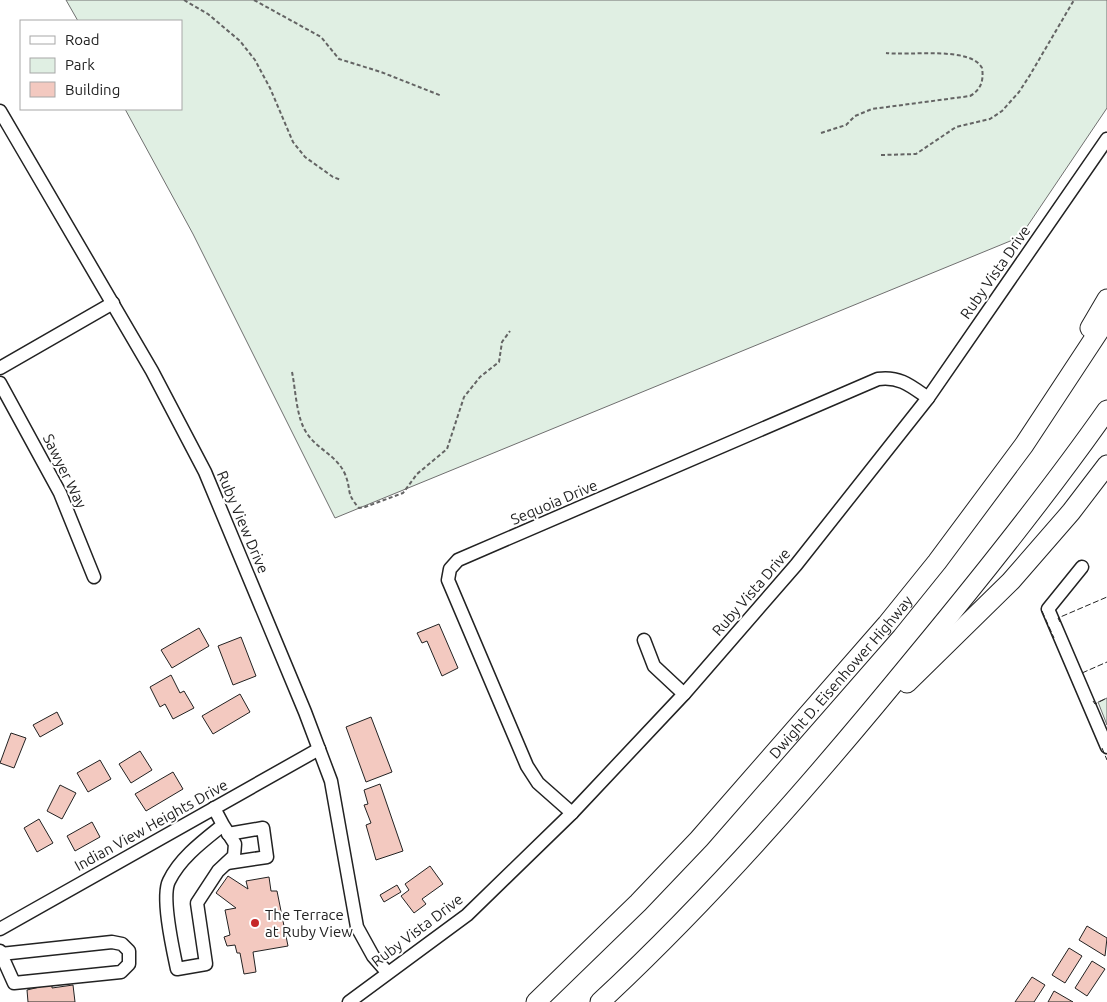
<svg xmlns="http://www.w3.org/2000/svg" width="1107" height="1002" viewBox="0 0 1107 1002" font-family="Ubuntu,sans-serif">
  <rect width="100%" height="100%" fill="#fff"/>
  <g fill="#e0efe3" stroke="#6f6f6f">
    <polygon points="66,0 1107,0 1107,108 1020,237 335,518 193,234 125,109 181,109 181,21 78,21"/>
    <polygon points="1107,698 1107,725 1098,702"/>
  </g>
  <g fill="#f3c9c0" stroke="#222">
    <polygon points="439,624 458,668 442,676 427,641 422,643 417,633"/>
    <polygon points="199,628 209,646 172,668 161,650"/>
    <polygon points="241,637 256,676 233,685 218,646"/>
    <polygon points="171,675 180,693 184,691 194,708 173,719 165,704 160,707 150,687"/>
    <polygon points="240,694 250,712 213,734 202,716"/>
    <polygon points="57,712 63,724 40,737 33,725"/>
    <polygon points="371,717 392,772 366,782 346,727"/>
    <polygon points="11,733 26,738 14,768 0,763"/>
    <polygon points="140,751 152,770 131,783 119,764"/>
    <polygon points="100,760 111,779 88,792 77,773"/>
    <polygon points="173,772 183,789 146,811 135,794"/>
    <polygon points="380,784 403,851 376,860 366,825 371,823 364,805 368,804 364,790"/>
    <polygon points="60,785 76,793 62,819 47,811"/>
    <polygon points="39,819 53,843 37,852 24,828"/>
    <polygon points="92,822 100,837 75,851 67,836"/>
    <polygon points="430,866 443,884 422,899 426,904 414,913 401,896 409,890 405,884"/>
    <polygon points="228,876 248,889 246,881 269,877 271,891 277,891 288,946 253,952 256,972 244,974 240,953 237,953 235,945 227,946 224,937 230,935 225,910 236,908 216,893"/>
    <polygon points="397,885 401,892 384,902 380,895"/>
    <polygon points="1087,926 1107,938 1105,956 1079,940"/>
    <polygon points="1069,948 1082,956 1065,983 1052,975"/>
    <polygon points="1092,961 1105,969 1087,996 1075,988"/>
    <polygon points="1032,977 1045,985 1034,1002 1015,1002"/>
    <polygon points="52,984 52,988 73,985 75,1002 28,1002 27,990"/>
    <polygon points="1054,991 1073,1002 1048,1002"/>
  </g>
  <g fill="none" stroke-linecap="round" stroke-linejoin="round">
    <g stroke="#222" stroke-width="15">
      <g id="minor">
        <polyline points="0,111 152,371 205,472 305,712 331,781 357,927 373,956 387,972"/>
        <polyline points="0,368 113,303"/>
        <polyline points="0,383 60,493 94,577"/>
        <polyline points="1082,567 1048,609 1107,747"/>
        <polyline points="644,640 654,666 684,694"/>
        <path d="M 214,808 L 223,825 C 203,841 180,858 169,881 C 161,897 173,950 177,969 L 206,964 L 197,903 L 218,871 L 234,856 L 235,844 L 223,825"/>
        <path d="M 572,813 L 538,783 L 527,766 L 448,580 L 450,569 L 458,560 L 878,379 C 900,376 911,386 928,398"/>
        <polyline points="227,863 267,857 263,828 228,834"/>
        <polyline points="0,929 319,749"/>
        <polyline points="0,951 1,954 14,983 121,972 129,964 129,951 122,944 112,942 1,954"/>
        <polyline points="349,1002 467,915 572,813 684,694 796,565 928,398 1107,139"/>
      </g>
    </g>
    <g stroke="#222" stroke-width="21">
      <g id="highway">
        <polyline points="1090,328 1107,299"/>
        <polyline points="907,683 1011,581 1071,512 1107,465"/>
        <path id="s1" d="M 536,1002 L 638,903 L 699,839 L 887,624 L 937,562 L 1024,445 L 1107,319"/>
        <path d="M 600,1002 C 715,895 818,776 917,655 C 983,575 1048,494 1107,410"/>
      </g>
    </g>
    <g stroke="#646464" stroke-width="2" stroke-dasharray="4 2.5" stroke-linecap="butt">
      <polyline points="184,0 208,14 240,41 255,60 270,88 293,142 305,157 333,177 341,180"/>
      <polyline points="254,0 321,37 339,59 381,72 442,96"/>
      <path d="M 821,133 L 846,125 L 855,116 L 872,109 L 970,96 C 981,90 984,80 982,68 C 971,46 909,56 886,53"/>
      <polyline points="881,155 916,154 956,127 990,119 1002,111 1019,92 1030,75 1074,0"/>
      <path d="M 292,372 C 296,391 296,419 308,435 C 319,450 337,456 345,474 C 352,491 345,492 359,508 L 365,507 L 403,493 L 417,474 L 447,449 L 464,397 L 480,377 L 499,362 L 502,342 L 510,331"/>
    </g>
    <use href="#minor" stroke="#fff" stroke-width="12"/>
    <use href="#highway" stroke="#fff" stroke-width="19"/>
    <g stroke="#222" stroke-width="1" stroke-dasharray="6 2.5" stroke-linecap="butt">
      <polyline points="1042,611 1054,638"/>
      <polyline points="1060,622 1058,618 1107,597"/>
      <polyline points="1082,673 1107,662"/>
      <polyline points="1093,701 1095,704 1107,698"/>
      <polyline points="1102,748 1107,760"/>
    </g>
  </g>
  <circle fill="#c62828" stroke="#fff" stroke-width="2" cx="255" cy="923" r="5"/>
  <g text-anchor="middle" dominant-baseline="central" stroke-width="4" stroke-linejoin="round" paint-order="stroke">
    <g font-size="15" fill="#222" stroke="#fff">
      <text transform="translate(995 272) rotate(-55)">Ruby Vista Drive</text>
      <text transform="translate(65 471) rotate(64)">Sawyer Way</text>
      <text transform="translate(554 502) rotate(-23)">Sequoia Drive</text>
      <text transform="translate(243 522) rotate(67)">Ruby View Drive</text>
      <text transform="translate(751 592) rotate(-49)">Ruby Vista Drive</text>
      <text stroke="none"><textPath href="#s1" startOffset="446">Dwight D. Eisenhower Highway</textPath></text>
      <text transform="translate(151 825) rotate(-29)">Indian View Heights Drive</text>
      <text transform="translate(417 930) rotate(-37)">Ruby Vista Drive</text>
    </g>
    <g font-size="15" fill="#222" stroke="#fff" text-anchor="start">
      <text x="265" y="914">The Terrace<tspan x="265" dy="17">at Ruby View</tspan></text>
    </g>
  </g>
  <rect x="20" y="20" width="162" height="90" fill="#ffffff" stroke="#a7a7a7"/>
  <rect x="30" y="36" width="25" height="8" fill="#ffffff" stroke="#a7a7a7"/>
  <text x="65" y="45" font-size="15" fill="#222222">Road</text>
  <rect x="30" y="58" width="25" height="15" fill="#e0efe3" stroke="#a7a7a7"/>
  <text x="65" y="70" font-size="15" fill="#222222">Park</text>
  <rect x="30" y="82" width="25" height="15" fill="#f3c9c0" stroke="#a7a7a7"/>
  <text x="65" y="95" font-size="15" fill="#222222">Building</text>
</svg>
